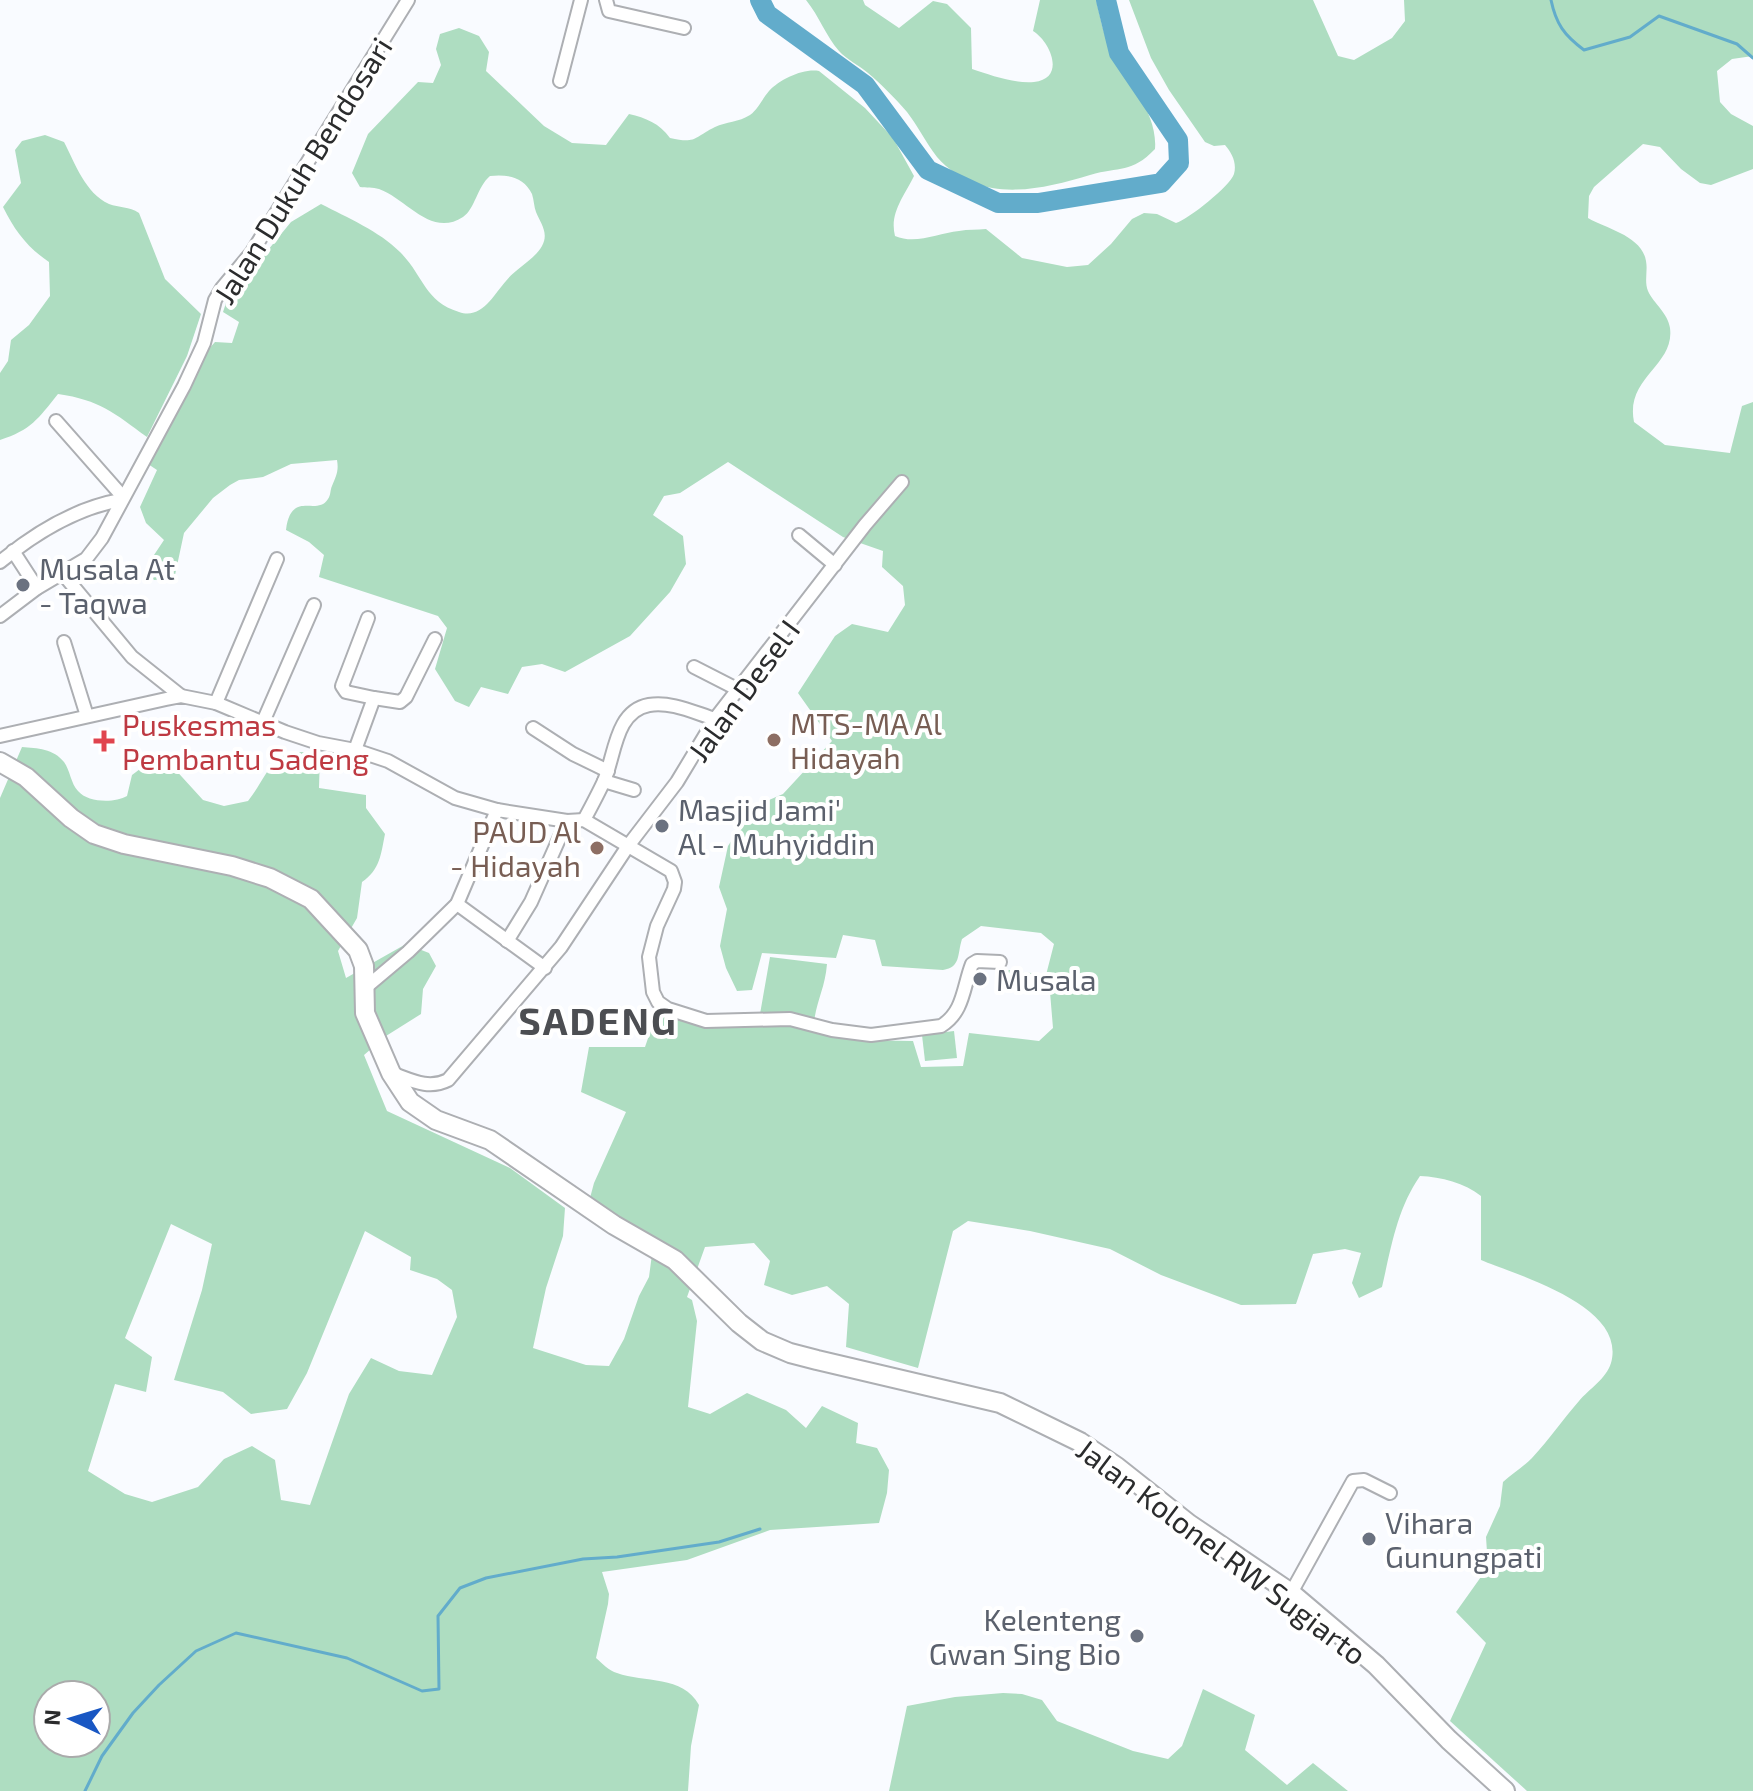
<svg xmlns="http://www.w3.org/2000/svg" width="1753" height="1791" viewBox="0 0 1753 1791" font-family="'Exo 2',sans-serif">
  <rect width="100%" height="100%" fill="#f9fbff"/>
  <g fill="#aeddc1" fill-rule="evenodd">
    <path d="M 806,0 L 863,0 L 865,5 L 899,28 L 933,1 L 947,4 L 971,28 L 972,69 C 990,75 1015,84 1034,82 C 1066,79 1051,42 1033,31 L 1040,0 L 1096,0 C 1100,15 1103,34 1110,48 C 1125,79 1158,111 1155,149 C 1131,174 1120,166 1090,175 C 1037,191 979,204 937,157 C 926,143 918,126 907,112 C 895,98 881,84 868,73 C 859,65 847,60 839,51 C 826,36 819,16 806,0 Z"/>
    <path d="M 1129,0 L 1313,0 L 1338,56 L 1354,60 L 1392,38 L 1405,21 L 1404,0 L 1753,0 L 1753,56 L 1732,59 L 1717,71 L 1720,102 L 1731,114 L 1753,126 L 1753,169 L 1711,185 L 1700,183 L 1681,169 L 1660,147 L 1643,144 L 1594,187 L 1589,196 L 1588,218 C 1607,229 1642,236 1646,261 C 1648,271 1644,281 1648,291 C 1654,304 1668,313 1670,328 C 1675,366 1625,377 1634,422 L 1665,445 L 1730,453 L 1742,406 L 1753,402 L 1753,1791 L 1527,1791 L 1450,1721 L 1486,1643 L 1456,1612 L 1488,1567 L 1486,1537 L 1500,1506 L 1503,1482 C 1512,1474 1523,1467 1532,1458 C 1549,1440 1563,1419 1579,1401 C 1589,1389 1606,1379 1611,1363 C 1627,1306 1519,1276 1481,1260 L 1481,1196 C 1465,1183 1441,1177 1420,1176 C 1397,1209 1391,1248 1382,1287 L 1359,1298 L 1352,1283 L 1361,1253 L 1345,1249 L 1313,1254 L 1296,1304 L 1241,1305 L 1161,1275 L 1110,1249 L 1030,1231 L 968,1221 L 953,1231 L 918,1368 L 846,1347 L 849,1304 L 827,1286 L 792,1295 L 764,1285 L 770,1261 L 754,1243 L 705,1247 L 687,1297 L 692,1300 L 697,1321 L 688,1407 L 710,1414 L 747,1393 L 786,1410 L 806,1428 L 822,1406 L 858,1423 L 856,1443 L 877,1448 L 889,1470 L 887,1493 L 879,1523 L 770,1530 L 687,1560 L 602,1572 L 609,1594 L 608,1604 L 596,1658 C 602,1663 609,1671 617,1673 C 644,1683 683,1675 699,1705 L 691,1746 L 688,1791 L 0,1791 L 0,798 L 22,747 C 37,748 54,749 64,762 C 70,770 71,784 78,791 C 88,803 115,803 127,796 L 132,775 L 140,769 L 142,760 L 162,762 L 172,766 L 203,800 L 224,806 L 248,801 C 272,770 272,743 320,755 L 319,788 L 366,795 L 366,808 L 385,834 C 381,854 380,870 362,882 L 357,918 L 338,951 L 346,978 L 406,944 L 429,953 L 436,966 L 423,989 L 421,1014 L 386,1036 L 364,1055 L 387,1111 L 510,1168 L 565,1208 L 563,1236 L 546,1288 L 533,1348 L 586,1365 L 609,1366 L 624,1339 L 639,1296 L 649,1277 L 654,1239 L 590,1198 L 594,1183 L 626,1112 L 581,1092 L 589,1047 L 645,1047 L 656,1015 L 720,1028 L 777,1024 L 853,1040 L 913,1041 L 921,1067 L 963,1066 L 969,1033 L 1039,1041 L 1053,1028 L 1050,992 L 1005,989 L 1001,982 L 1005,973 L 1009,970 L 1046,975 L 1054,944 L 1041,933 L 981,926 L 962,939 C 957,955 961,967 943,970 L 882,966 L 875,940 L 843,935 L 836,958 L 762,953 L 752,990 L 737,991 L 726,968 L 720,946 L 727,909 L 719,887 L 728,846 L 753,807 L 783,794 L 832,741 L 798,693 L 835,636 L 852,624 L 888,632 L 905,605 L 903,586 L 882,567 L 883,551 L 843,537 L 728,462 L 680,493 L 664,496 L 653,515 L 683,536 L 686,564 L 670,592 L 630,636 L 565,672 L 542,664 L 522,667 L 508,694 L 481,687 L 469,707 L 455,701 L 435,669 L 447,628 L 438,616 L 319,577 L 324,555 L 309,542 L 286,530 C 291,489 317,517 328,499 C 331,495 330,490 332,486 C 336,476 339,471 337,460 L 291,464 L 263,477 L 239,480 L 230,485 L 213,498 L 184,533 L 175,575 L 170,579 L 154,580 L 150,575 L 152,558 L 164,540 L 146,523 L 140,507 L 157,470 L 148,464 L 207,351 L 215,342 L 232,343 L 239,322 L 223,312 L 227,300 L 291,222 L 321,204 C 348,218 379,231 400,252 C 424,276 424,301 459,312 C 482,320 494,294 506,281 C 516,268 534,260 542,246 C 549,233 541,224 536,212 C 534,207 534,200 532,194 C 524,177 507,174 490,176 C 477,187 475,209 463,217 C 431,238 407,199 379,189 C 373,187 366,188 360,187 L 352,173 L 368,134 L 418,82 L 433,83 L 441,65 L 436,49 L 440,34 L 459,28 L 479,36 L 489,52 L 486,71 L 544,126 L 572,143 L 606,145 L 629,114 C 646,118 659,123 670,138 C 696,144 693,138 715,127 C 726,122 739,122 750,115 C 759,108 762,99 769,91 C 780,79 804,68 819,71 L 865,108 L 893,138 L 914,176 C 905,195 889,213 895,236 C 916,245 938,233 959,231 C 968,229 977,230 986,229 L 1022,258 L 1067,267 L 1088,265 L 1111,244 L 1132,219 L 1144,213 L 1157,214 L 1176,223 C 1189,219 1230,186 1234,174 C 1237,163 1232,153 1225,145 L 1214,146 L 1205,142 L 1169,90 L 1151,58 ZM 171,1224 L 212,1244 L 202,1290 L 174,1380 L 223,1392 L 251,1414 L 287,1409 L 307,1373 L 365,1231 L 411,1257 L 410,1270 L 437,1279 L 452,1290 L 457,1317 L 432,1375 L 399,1371 L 371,1358 L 349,1394 L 310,1505 L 281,1500 L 275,1460 L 252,1446 L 224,1459 L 198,1487 L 152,1502 L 125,1494 L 88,1471 L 115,1384 L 146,1392 L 152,1357 L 125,1338 ZM 48,1695 L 96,1695 L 96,1743 L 48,1743 Z"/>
    <path d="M 45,135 L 64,142 C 75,163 85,193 109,204 C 119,208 129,206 139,213 L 165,279 L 201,314 L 187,356 L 147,437 C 114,413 100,400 58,394 C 38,419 31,430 0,440 L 0,373 L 8,361 L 11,340 L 29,325 L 50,296 L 49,262 C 27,247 15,231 3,207 L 21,183 L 15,150 L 22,141 Z"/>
    <path d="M 770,957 L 827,964 C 825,988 817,999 814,1022 L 760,1014 Z"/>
    <polygon points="954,1031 957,1058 925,1061 922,1035"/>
    <polygon points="1203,1689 1255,1715 1245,1750 1287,1785 1313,1763 1348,1791 889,1791 907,1706 955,1697 1003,1693 1022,1694 1042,1700 1057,1721 1133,1751 1168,1759 1182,1746"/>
  </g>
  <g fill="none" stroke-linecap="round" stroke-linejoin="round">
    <g stroke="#62accb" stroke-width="3">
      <path d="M 1551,0 C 1556,24 1564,35 1584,50 L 1630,37 L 1659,16 L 1737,44 L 1753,58"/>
      <polyline points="85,1791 102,1756 133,1713 159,1685 196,1651 236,1633 347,1658 422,1691 439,1689 438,1616 460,1588 486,1578 583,1559 617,1557 719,1542 760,1529"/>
    </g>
    <polyline stroke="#62accb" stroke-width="20" points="760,0 767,14 865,85 928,170 998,203 1038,203 1161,183 1179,163 1178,140 1119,53 1106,0"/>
    <g stroke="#adafb3" stroke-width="16">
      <g id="minor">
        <polyline points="606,0 609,11 684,28"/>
        <polyline points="560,81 581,0"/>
        <polyline points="56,421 123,497"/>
        <polyline points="799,535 835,565"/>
        <polyline points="13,551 37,588"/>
        <path d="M 0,562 C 35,533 76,508 121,500"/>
        <polyline points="63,574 132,657 181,696"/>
        <polyline points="0,616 37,588 86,559 102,538 184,386 204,343 215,300 222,288 252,252 408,0"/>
        <polyline points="368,618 342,686 346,692 374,698"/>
        <polyline points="64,642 87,716"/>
        <polyline points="694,667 739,690"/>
        <polyline points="216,703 277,559"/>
        <polyline points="263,722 314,605"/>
        <polyline points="533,728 573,754 608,771"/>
        <path d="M 0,736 L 166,699 L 181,696 L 216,703 L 285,732 L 318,743 L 355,750 L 388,761 L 455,798 L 497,810 L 567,821 L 584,820 L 671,871 L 675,882 L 674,889 L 657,926 L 649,957 L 653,992 L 658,1002 L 668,1009 L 706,1021 L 790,1019 L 832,1030 L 871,1035 L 941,1026 C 964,1012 963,987 972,964 L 977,961 L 1000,962"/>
        <polyline points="355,750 374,698 400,702 406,697 435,639"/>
        <polyline points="604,781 634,790"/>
        <path d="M 584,820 C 591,807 598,794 604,781 C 615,756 615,711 649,705 C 671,701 695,713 715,719"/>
        <polyline points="457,904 545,968"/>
        <polyline points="507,941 531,902 567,821"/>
        <polyline points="364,989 408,952 457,904 497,810"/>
        <path d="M 391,1073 C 411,1080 428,1090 448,1080 L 561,947 L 628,846 L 677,782 L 715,719 L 865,525 L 902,482"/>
        <polyline points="1291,1593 1353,1481 1364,1480 1390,1493"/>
      </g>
    </g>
    <g stroke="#adafb3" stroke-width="22">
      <polyline id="secondary" points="0,762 26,777 71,818 94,834 124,844 232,866 270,878 311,899 358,950 364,966 365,1013 391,1073 410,1102 436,1120 490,1140 614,1225 675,1260 739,1323 762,1341 790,1353 817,1360 1000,1403 1080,1442 1117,1467 1189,1524 1291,1593 1376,1665 1449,1740 1505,1791"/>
    </g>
    <use href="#minor" stroke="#fff" stroke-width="12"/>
    <use href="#secondary" stroke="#fff" stroke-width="18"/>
  </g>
  <g fill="#6b7280" stroke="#fff" stroke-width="3">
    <circle cx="23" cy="585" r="8"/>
    <circle cx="662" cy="826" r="8"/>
    <circle cx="980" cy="979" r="8"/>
    <circle cx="1369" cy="1539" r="8"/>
    <circle cx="1137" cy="1636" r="8"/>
  </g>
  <g fill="#8d6e63" stroke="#fff" stroke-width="3">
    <circle cx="774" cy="740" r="8"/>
    <circle cx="597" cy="848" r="8"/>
  </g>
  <path fill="#e0444e" stroke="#fff" stroke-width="3" d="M100 729h8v8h8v8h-8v8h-8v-8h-8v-8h8z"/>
  <g text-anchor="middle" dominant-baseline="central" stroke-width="8" stroke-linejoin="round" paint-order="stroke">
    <g font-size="30" fill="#2b2c2d" stroke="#fff">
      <text transform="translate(302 170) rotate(-58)">Jalan Dukuh Bendosari</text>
      <text transform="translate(743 690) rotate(-54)">Jalan Desel I</text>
      <text transform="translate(1222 1551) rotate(37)">Jalan Kolonel RW Sugiarto</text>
    </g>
    <g font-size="30" fill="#5b616d" stroke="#fff" text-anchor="start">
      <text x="39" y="568">Musala At<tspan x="39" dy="34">- Taqwa</tspan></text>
      <text x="678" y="809">Masjid Jami'<tspan x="678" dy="34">Al - Muhyiddin</tspan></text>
      <text x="996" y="979">Musala</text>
      <text x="1385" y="1522">Vihara<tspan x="1385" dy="34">Gunungpati</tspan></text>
      <text x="1121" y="1619" text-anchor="end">Kelenteng<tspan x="1121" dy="34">Gwan Sing Bio</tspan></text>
    </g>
    <g font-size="30" fill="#785e54" stroke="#fff" text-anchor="start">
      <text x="790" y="723">MTS-MA Al<tspan x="790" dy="34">Hidayah</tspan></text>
      <text x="581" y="831" text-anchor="end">PAUD Al<tspan x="581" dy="34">- Hidayah</tspan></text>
    </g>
    <g font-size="30" fill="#be3a42" stroke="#fff" text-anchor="start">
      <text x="122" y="724">Puskesmas<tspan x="122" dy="34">Pembantu Sadeng</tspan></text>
    </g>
    <g font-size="38" font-weight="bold" letter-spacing="2" fill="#4c4e52" stroke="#fff">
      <text x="598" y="1020">SADENG</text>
    </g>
  </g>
  <g transform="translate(72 1719) rotate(274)"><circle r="38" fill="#ffffff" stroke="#aaabab" stroke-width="2"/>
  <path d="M0-6L14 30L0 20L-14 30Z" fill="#1957c3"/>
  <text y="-12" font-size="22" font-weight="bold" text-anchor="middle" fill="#2b2c2d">N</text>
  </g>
</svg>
